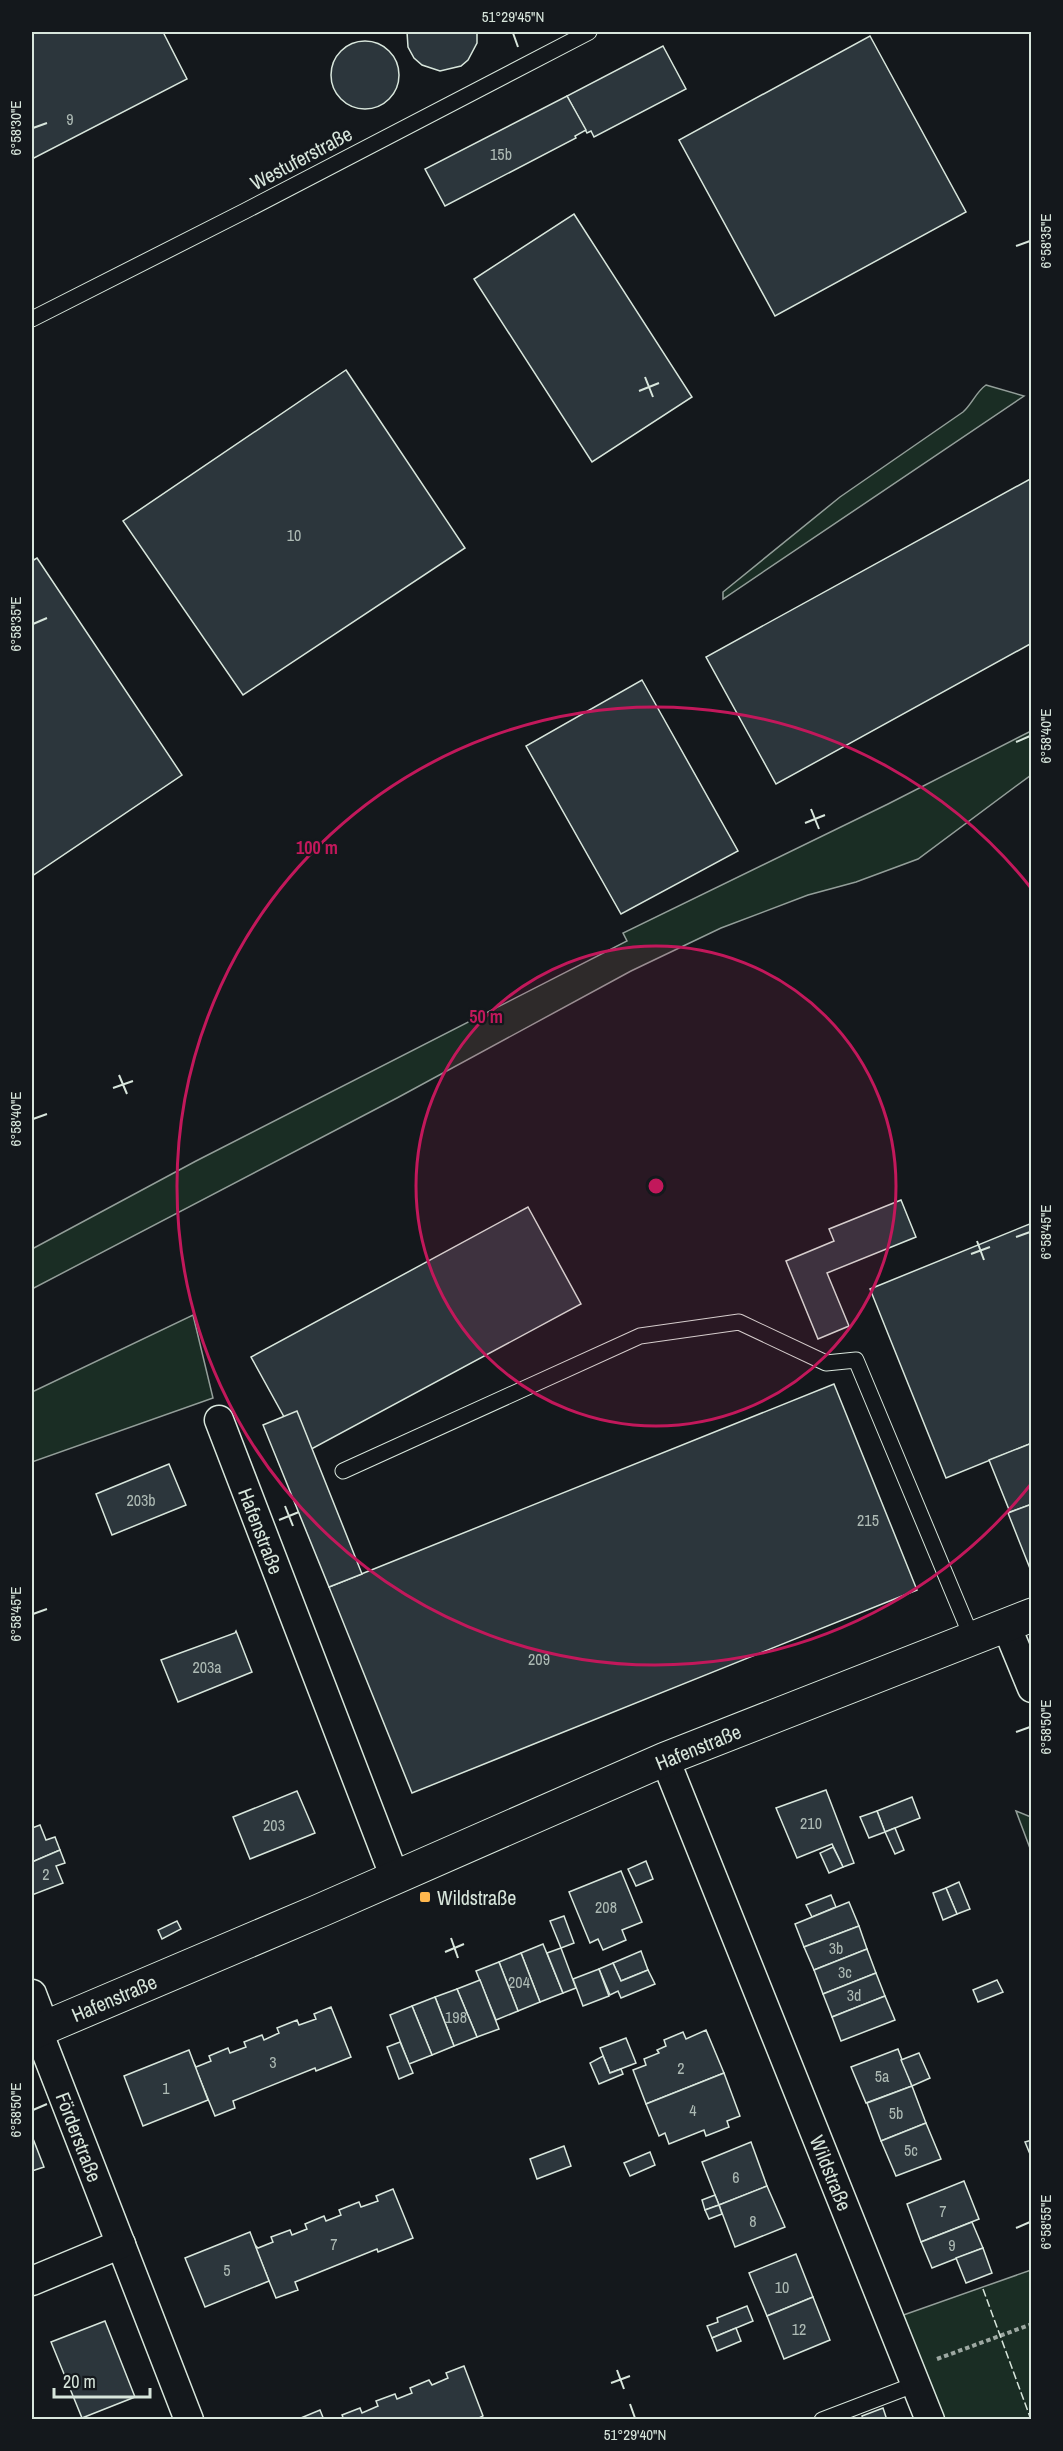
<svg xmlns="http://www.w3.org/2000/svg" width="1063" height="2451" viewBox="0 0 1063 2451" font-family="'Archivo Narrow',sans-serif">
  <rect width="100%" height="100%" fill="#14181c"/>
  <g fill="#1a2d24" stroke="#939e99" stroke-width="1.5">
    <path d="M 986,385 L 1024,396 L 723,599 L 723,592 L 840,497 L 963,412 C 972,404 976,392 986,385 Z"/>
    <polygon points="1031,731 1031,775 918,859 856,882 808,895 721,928 631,971 397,1098 32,1289 32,1249 196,1161 627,941 623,933 888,804"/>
    <polygon points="193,1315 213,1398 32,1462 32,1392"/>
    <polygon points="1016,1811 1031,1817 1031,1851"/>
    <polygon points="1031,2270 1031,2419 934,2419 895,2318"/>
  </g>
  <g fill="#2c363c" stroke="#d8e6dc" stroke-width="1.5">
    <polygon points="32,32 163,32 187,79 32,159"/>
    <polygon points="407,32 477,32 477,43 468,60 461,66 440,71 422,65 414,58 408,47"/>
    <polygon points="870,36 966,212 775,316 679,140"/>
    <circle cx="365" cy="75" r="34"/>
    <polygon points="663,46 686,89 594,137 591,131 587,133 567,96"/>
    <polygon points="567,96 586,130 575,136 576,138 445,206 425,169"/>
    <polygon points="574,214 692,397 592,462 474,279"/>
    <polygon points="346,370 465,548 243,695 123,521"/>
    <polygon points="1032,478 1032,643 776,784 706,657"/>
    <polygon points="37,558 182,775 32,876 32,561"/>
    <polygon points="642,680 738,851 621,914 526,746"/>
    <polygon points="901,1200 916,1237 827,1273 849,1326 818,1339 786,1261 834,1241 829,1229"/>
    <polygon points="528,1207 581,1304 304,1453 251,1357"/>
    <polygon points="1032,1223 1032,1443 946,1478 870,1289"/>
    <polygon points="834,1384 917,1590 412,1793 329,1587"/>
    <polygon points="297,1411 362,1574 329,1587 263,1425"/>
    <polygon points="1032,1443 1032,1504 1010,1512 989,1460"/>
    <polygon points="169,1464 186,1505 112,1535 96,1494"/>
    <polygon points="1032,1504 1032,1571 1031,1571 1008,1513"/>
    <polygon points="236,1631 252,1672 178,1702 161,1660 235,1633"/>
    <polygon points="826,1790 854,1863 843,1867 832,1844 797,1858 776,1808"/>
    <polygon points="297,1791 315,1833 250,1859 233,1817"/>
    <polygon points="912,1797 920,1818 885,1832 877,1811"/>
    <polygon points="877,1811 885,1832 869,1838 860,1817"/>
    <polygon points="40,1825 46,1840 55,1837 60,1850 32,1862 32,1828"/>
    <polygon points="895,1828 904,1850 895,1854 885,1832"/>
    <polygon points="833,1847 843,1867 829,1873 820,1853"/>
    <polygon points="60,1850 65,1863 56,1866 63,1883 32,1895 32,1862"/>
    <polygon points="646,1861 653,1879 636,1886 628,1869"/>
    <polygon points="621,1871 642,1922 622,1930 626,1940 603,1950 598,1939 590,1943 569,1892"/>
    <polygon points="959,1882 970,1909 957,1914 946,1888"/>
    <polygon points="946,1888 957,1914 943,1920 933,1893"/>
    <polygon points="831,1895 836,1907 812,1917 806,1905"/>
    <polygon points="849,1902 859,1926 804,1947 795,1924"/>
    <polygon points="564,1916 574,1943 561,1948 550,1921"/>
    <polygon points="177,1921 181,1929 162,1939 158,1930"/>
    <polygon points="859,1926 867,1949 814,1970 804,1947"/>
    <polygon points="543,1944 563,1993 540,2002 521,1953"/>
    <polygon points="561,1948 576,1988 563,1993 547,1953"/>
    <polygon points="867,1949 876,1973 823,1994 814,1970"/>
    <polygon points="641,1951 648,1970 621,1981 613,1963"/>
    <polygon points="521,1953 540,2002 518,2011 499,1962"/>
    <polygon points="499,1962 518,2011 496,2020 476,1971"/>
    <polygon points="613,1963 621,1981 648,1970 655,1984 621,1998 618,1991 610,1995 599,1969"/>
    <polygon points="599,1969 609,1996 583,2006 573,1979"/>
    <polygon points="876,1973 885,1996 832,2017 823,1994"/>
    <polygon points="480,1980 499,2029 477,2037 457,1989"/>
    <polygon points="997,1980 1003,1992 978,2002 973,1990"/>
    <polygon points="457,1989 477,2037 454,2046 435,1997"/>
    <polygon points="885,1996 895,2020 841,2041 832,2017"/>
    <polygon points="435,1997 454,2046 432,2055 412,2006"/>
    <polygon points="412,2006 432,2055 409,2064 390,2015"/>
    <polygon points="331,2007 351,2057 316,2071 315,2068 233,2101 235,2108 215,2116 193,2062 196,2067 211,2061 209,2056 228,2048 230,2053 246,2047 244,2042 262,2035 264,2040 279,2033 277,2028 297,2020 299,2025 316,2019 314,2014"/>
    <polygon points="706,2030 724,2073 646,2104 633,2070 646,2065 644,2059 659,2053 657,2050 666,2046 664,2040 683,2032 686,2039"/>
    <polygon points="626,2038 636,2063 610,2073 600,2048"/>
    <polygon points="400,2042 413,2073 399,2079 387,2047"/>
    <polygon points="898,2049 912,2086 866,2103 851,2067"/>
    <polygon points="189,2050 208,2100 143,2126 124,2076"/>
    <polygon points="919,2053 930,2078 912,2086 901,2060"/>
    <polygon points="603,2056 610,2073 621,2069 623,2074 599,2084 590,2063"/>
    <polygon points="724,2073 740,2116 727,2121 729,2127 706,2136 704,2130 669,2144 665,2133 659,2136 646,2104"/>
    <polygon points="912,2086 926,2123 881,2141 867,2103"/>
    <polygon points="926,2123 941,2159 896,2176 881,2141"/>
    <polygon points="32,2136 44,2167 32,2171"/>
    <polygon points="1032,2140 1032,2159 1025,2142"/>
    <polygon points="751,2142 767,2186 719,2205 702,2162"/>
    <polygon points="564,2146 571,2166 537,2179 530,2159"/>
    <polygon points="650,2152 655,2165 630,2176 624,2163"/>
    <polygon points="964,2181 979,2219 921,2242 907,2204"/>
    <polygon points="767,2186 785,2227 735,2247 719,2205"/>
    <polygon points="393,2189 413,2238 378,2252 377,2249 295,2282 298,2290 276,2298 254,2244 258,2248 273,2242 271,2237 290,2230 292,2235 307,2229 305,2224 324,2216 326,2221 341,2215 339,2210 359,2202 361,2207 378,2201 376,2196"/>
    <polygon points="715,2195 719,2205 705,2210 702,2200"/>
    <polygon points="719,2205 722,2214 709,2219 705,2210"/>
    <polygon points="972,2222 983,2248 932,2268 921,2242"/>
    <polygon points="250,2232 269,2281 205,2307 185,2258"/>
    <polygon points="983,2248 992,2273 966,2283 956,2258"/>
    <polygon points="796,2254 813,2297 767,2316 749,2273"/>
    <polygon points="813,2297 830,2340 784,2359 767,2316"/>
    <polygon points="747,2306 753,2321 712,2338 707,2326 718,2322 717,2318"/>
    <polygon points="105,2321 135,2397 82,2418 51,2342"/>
    <polygon points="736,2328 741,2341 717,2351 712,2338"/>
    <polygon points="464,2366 483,2416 475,2420 344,2420 342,2415 360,2408 362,2413 378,2406 376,2401 395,2394 397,2399 412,2393 410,2388 429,2380 432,2385 448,2378 446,2373"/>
    <polygon points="883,2408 887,2420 863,2420 862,2416"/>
    <polygon points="320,2410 324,2420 296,2420"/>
  </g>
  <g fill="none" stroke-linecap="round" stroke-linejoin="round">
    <g stroke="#d8e6dc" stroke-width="17">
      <g id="service">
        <polyline points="32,319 245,211 589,32"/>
        <polyline points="343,1471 640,1336 739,1322 826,1363 856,1360 972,1638"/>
        <polyline points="822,2420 916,2384"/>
      </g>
    </g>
    <g stroke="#d8e6dc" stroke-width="31">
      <g id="minor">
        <polyline points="219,1420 395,1878"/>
        <polyline points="1006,1625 1032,1688"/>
        <polyline points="665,1759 930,2420"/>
        <polyline points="32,1994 45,2028"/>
        <polyline points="38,2031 189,2420"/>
        <polyline points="32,2281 121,2244"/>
      </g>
    </g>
    <g stroke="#d8e6dc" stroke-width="35">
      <polyline id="tertiary" points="32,2033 319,1911 665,1759 1032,1615"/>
    </g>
    <polyline stroke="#9da8a2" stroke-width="4" stroke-dasharray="4.5 3" stroke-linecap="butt" points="937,2359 1032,2324"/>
    <use href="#service" stroke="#14181c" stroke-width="15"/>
    <use href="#minor" stroke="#14181c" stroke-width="28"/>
    <use href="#tertiary" stroke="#14181c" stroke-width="33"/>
    <polyline stroke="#d8e6dc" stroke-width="1.5" stroke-dasharray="8 3" stroke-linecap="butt" points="983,2289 1030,2417"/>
  </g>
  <path fill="none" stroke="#d8e6dc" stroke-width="2" d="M 513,33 L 518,47M 33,128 L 47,123M 1016,246 L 1030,241M 645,377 L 653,397M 639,391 L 659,383M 33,624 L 47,618M 1016,742 L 1030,736M 811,809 L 819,829M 805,823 L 825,815M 119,1075 L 127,1094M 113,1088 L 133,1081M 33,1119 L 47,1114M 1016,1237 L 1030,1232M 977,1241 L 984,1260M 971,1254 L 990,1247M 285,1506 L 293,1526M 279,1520 L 299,1512M 33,1614 L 47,1609M 1016,1732 L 1030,1727M 451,1938 L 458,1958M 445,1952 L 464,1944M 33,2110 L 47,2104M 1016,2228 L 1030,2222M 617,2370 L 624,2389M 611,2383 L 630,2376M 630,2404 L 635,2418"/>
  <circle cx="656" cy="1186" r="240" fill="#c2185b" fill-opacity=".12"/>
  <g fill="none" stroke="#c2185b" stroke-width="3">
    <circle cx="656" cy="1186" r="240"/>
    <path d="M1031 1484A479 479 0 1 1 1031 888"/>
  </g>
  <rect fill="#ffb74d" stroke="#14181c" stroke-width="2" x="419" y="1891" width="12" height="12" rx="3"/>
  <g text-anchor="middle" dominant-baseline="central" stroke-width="4.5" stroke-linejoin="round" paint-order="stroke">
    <g font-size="16" fill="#adbab4">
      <text x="70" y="119">9</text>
      <text x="501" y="154">15b</text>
      <text x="294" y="535">10</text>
      <text x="141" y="1500">203b</text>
      <text x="868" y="1520">215</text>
      <text x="539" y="1659">209</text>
      <text x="207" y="1667">203a</text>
      <text x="811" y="1823">210</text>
      <text x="274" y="1825">203</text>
      <text x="46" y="1874">2</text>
      <text x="606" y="1907">208</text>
      <text x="836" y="1948">3b</text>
      <text x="845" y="1972">3c</text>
      <text x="519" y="1982">204</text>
      <text x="854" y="1995">3d</text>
      <text x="456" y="2017">198</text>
      <text x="273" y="2062">3</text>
      <text x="681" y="2068">2</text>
      <text x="882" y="2076">5a</text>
      <text x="166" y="2088">1</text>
      <text x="693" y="2110">4</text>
      <text x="896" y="2113">5b</text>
      <text x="911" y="2150">5c</text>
      <text x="736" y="2177">6</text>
      <text x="943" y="2211">7</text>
      <text x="753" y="2221">8</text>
      <text x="334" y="2244">7</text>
      <text x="952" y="2245">9</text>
      <text x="227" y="2270">5</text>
      <text x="782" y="2287">10</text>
      <text x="799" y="2329">12</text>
    </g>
    <g font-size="20" fill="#d8e6dc" stroke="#14181c">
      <text transform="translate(301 158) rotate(-28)">Westuferstraße</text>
      <text transform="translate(261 1531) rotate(69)">Hafenstraße</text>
      <text transform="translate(698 1747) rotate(-22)">Hafenstraße</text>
      <text transform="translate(114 1998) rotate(-23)">Hafenstraße</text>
      <text transform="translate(79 2137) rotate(69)">Förderstraße</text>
      <text transform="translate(831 2173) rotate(68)">Wildstraße</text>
    </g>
    <g font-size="20" fill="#d8e6dc" stroke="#14181c" text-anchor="start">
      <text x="437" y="1897">Wildstraße</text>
    </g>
  </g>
  <circle cx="656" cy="1186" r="9" fill="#c2185b" stroke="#14181c" stroke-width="3"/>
  <g font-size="18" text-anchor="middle" font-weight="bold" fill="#c2185b" stroke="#14181c" stroke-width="4.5" stroke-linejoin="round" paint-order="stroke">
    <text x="317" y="854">100 m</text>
    <text x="486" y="1023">50 m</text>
  </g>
  <rect width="1063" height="2451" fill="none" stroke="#14181c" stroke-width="66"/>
  <path d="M54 2388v9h96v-9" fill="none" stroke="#d8e6dc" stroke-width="3"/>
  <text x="63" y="2388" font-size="18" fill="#d8e6dc" stroke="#14181c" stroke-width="4.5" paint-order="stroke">20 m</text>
  <rect x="33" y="33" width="997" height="2385" fill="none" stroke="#d8e6dc" stroke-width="2"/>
  <g font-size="15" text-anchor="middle" fill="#d8e6dc">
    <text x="513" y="22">51°29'45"N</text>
    <text transform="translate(16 128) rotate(-90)" y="5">6°58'30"E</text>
    <text transform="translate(1046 241) rotate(-90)" y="5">6°58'35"E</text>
    <text transform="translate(16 624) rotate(-90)" y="5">6°58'35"E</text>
    <text transform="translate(1046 736) rotate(-90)" y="5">6°58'40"E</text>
    <text transform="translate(16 1119) rotate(-90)" y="5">6°58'40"E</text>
    <text transform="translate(1046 1232) rotate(-90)" y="5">6°58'45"E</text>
    <text transform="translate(16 1614) rotate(-90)" y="5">6°58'45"E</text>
    <text transform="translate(1046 1727) rotate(-90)" y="5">6°58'50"E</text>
    <text transform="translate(16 2110) rotate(-90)" y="5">6°58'50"E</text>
    <text transform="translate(1046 2222) rotate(-90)" y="5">6°58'55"E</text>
    <text x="635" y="2440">51°29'40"N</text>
  </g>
</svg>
